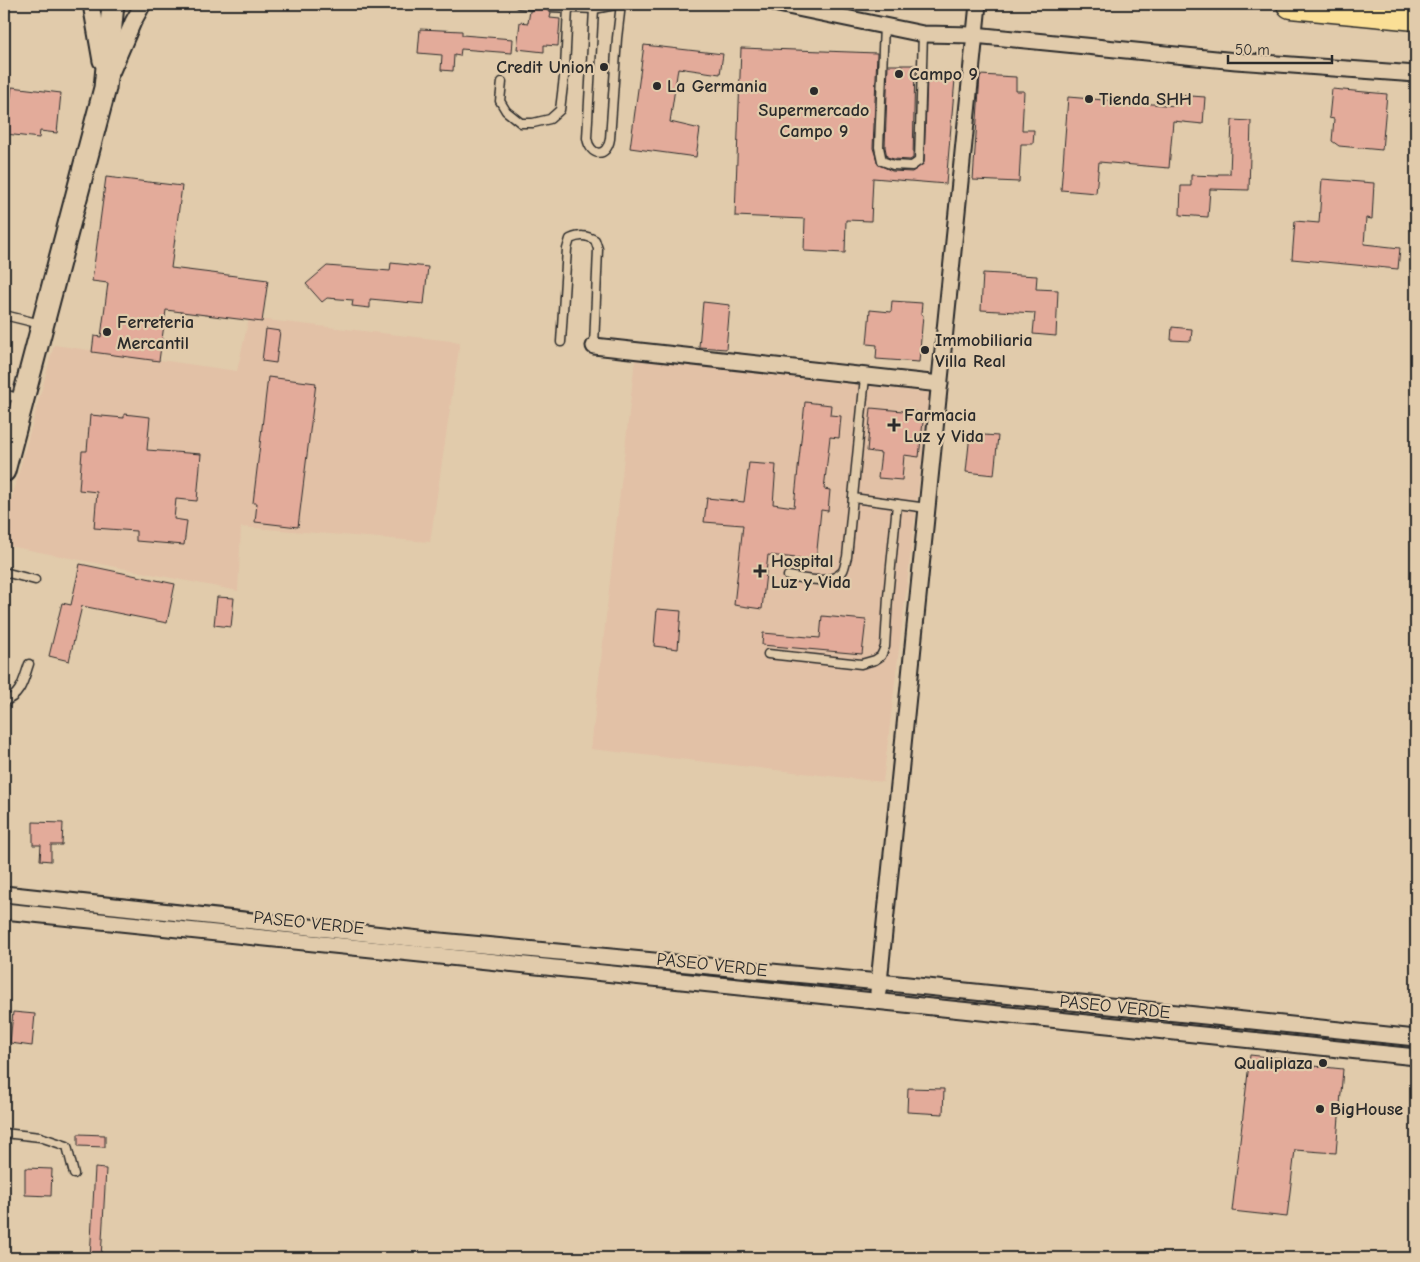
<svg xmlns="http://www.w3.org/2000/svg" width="1420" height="1262" viewBox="0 0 1420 1262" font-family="'Comic Neue',sans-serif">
  <rect width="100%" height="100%" fill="#e1cbab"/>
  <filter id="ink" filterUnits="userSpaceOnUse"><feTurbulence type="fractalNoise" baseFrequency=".02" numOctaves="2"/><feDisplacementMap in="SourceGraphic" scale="10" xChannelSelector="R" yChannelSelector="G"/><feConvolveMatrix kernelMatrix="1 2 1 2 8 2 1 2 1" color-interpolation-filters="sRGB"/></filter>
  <g filter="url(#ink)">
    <g fill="#e2c1a6">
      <polygon points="249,318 460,342 430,542 241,527 238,591 4,545 4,526 54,345 237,371"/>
      <polygon points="635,360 930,393 883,782 591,749"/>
    </g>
    <g fill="#e3ab9a" stroke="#2b2b2b">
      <polygon points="535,4 546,4 546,9 551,13 550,18 560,19 558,46 544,45 544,52 517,49 520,22 528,23 530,11 534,9"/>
      <polygon points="420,29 462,31 462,35 513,39 512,53 461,49 460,56 454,55 453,71 441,70 442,55 418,53"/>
      <polygon points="644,45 723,54 720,74 678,68 670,122 700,129 696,157 630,148"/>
      <polygon points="741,48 877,53 873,148 878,164 892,171 912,172 924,163 927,77 955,79 946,184 873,178 871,221 846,220 845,253 804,251 805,219 735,216"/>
      <polygon points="888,65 915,65 913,158 910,160 894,159 887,157 885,147"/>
      <polygon points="980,75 1016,77 1016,91 1024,91 1022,130 1034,130 1033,144 1021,144 1019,182 973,180"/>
      <polygon points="12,87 61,93 57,133 40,131 39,138 6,134"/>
      <polygon points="1332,89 1387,94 1382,150 1339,146 1332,141 1334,119 1329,118"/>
      <polygon points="1177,95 1205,97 1203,124 1173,121 1169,168 1099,162 1096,193 1061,190 1068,97 1176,106"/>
      <polygon points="1232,120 1251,121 1249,190 1210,189 1208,217 1180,215 1181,186 1191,186 1191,175 1217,176 1218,174 1230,174"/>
      <polygon points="106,177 182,186 171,268 268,280 262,322 166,310 159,361 92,352 94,336 101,337 108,283 92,281"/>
      <polygon points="1322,179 1374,183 1372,219 1366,218 1364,244 1400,248 1398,269 1292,259 1295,221 1319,223"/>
      <polygon points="391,263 428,267 424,304 370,299 370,308 352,306 353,300 327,298 322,302 306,284 327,266 390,271"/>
      <polygon points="983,273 1037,276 1036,289 1058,290 1056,336 1033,334 1035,313 981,310"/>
      <polygon points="892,301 922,303 921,314 923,315 919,362 876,359 877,345 867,344 870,310 891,312"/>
      <polygon points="703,302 730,305 726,349 699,347"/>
      <polygon points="1172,327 1192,329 1191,341 1171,340"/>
      <polygon points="266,329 280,331 276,363 262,361"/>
      <polygon points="268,377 316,383 298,527 255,522 257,503 253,503"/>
      <polygon points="805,402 831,405 830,415 841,416 839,438 830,437 824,489 830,490 828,511 821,510 816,560 768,555 762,609 734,605 743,525 704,522 707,498 744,502 749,463 776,465 773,504 794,507"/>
      <polygon points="871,408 924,413 919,457 904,455 902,480 878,478 881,453 867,451"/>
      <polygon points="124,414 150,417 147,450 201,454 197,501 176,499 174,519 187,521 184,545 136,541 136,531 94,528 97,492 79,490 82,451 87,451 90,415 124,418"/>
      <polygon points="970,434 998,436 994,475 966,472"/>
      <polygon points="80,564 175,584 167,623 82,606 69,661 49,656 62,603 71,605"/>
      <polygon points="217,597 234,598 231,627 214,625"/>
      <polygon points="657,609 681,611 678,649 654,646"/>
      <polygon points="822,616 866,620 862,654 762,645 763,633 820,638"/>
      <polygon points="33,822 63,823 62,845 51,845 51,861 40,860 41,845 33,845"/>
      <polygon points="13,1012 35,1014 32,1046 10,1043"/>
      <polygon points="1250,1055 1305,1061 1304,1065 1343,1069 1336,1153 1295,1150 1287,1217 1232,1211"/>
      <polygon points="908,1088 944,1089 943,1114 907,1112"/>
      <polygon points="78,1134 105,1135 105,1147 78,1146"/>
      <polygon points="25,1168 52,1169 51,1196 25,1195"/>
      <polygon points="95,1168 106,1169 101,1258 90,1258"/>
    </g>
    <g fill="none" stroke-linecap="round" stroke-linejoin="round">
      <g stroke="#2b2b2b" stroke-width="11">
        <g id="lane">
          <polyline points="519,4 530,5"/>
          <polyline points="551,7 594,9 621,4"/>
          <path d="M 594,9 L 587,138 C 590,157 607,158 610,139 L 617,38 L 621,4"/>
          <polyline points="884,25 879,147 882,161 893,165 912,166 919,161 923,34"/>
          <polyline points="502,82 500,101 506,111 521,123 533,123 550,119 560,110 565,69 568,8"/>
          <polyline points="4,315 41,324"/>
          <path d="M 561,342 L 567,249 L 570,239 C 580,235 586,235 595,240 L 598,249 L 594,346"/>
          <polyline points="4,394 21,399"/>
          <polyline points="853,498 927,508"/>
          <polyline points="4,572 35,580"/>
          <path d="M 788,576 C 803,578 829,586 842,572 C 845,569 845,562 847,557 L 865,377"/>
          <polyline points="768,654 861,664 875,660 881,656 885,647 888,597 897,504"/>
          <path d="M 4,701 C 21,697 24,678 29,664"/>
          <polyline points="4,1133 40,1137 67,1146 74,1174"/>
        </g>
      </g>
      <g stroke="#2b2b2b" stroke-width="19">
        <g id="street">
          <polyline points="91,4 101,61"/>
          <polyline points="778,4 923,34 974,35 1236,61 1416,74"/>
          <polyline points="111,73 133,22 143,4"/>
          <polyline points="594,346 940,384"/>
          <polyline points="4,894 429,940 879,982 1416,1038"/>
          <polyline points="4,911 1416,1057"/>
          <polyline points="878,992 978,4"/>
        </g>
      </g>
      <g stroke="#2b2b2b" stroke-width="25">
        <polyline id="secondary" points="4,471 105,88 113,4"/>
      </g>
      <g stroke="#2b2b2b" stroke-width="31">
        <polyline id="highway" points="1291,4 1416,16"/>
      </g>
      <use href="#lane" stroke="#e1cbab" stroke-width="8"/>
      <use href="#street" stroke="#e1cbab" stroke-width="15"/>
      <use href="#secondary" stroke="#e1cbab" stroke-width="21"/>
      <use href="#highway" stroke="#fadf96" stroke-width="28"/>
    </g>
  </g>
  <g fill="#2b2b2b" stroke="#e1cbab" stroke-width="2">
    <circle cx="604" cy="67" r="5"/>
    <circle cx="899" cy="74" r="5"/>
    <circle cx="657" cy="86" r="5"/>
    <circle cx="814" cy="91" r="5"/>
    <circle cx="1089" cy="99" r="5"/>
    <circle cx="107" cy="332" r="5"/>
    <circle cx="925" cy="350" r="5"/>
    <path d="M891.5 417.5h5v5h5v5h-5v5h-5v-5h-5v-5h5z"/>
    <path d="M757.5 563.5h5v5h5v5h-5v5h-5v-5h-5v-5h5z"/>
    <circle cx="1323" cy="1063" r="5"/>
    <circle cx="1320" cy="1109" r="5"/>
  </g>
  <g text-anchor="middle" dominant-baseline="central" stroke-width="4.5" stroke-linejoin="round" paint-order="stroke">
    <g font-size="18" font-weight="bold" fill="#2b2b2b" stroke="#e1cbab" text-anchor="start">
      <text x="594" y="67" text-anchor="end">Credit Union</text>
      <text x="909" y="74">Campo 9</text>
      <text x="667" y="86">La Germania</text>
      <text x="1099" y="99">Tienda SHH</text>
      <text x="814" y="110" text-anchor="middle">Supermercado<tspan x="814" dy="21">Campo 9</tspan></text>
      <text x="117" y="322">Ferreteria<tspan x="117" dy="21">Mercantil</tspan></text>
      <text x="935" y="340">Immobiliaria<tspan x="935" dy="21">Villa Real</tspan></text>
      <text x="904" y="415">Farmacia<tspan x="904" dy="21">Luz y Vida</tspan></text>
      <text x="771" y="561">Hospital<tspan x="771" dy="21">Luz y Vida</tspan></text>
      <text x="1313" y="1063" text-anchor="end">Qualiplaza</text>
      <text x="1330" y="1109">BigHouse</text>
    </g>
    <g font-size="18" fill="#2b2b2b" stroke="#e1cbab">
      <text transform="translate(309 923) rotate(6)">PASEO VERDE</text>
      <text transform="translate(712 965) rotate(6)">PASEO VERDE</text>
      <text transform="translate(1115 1007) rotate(6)">PASEO VERDE</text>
    </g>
  </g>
  <rect width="1420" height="1262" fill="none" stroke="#e1cbab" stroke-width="20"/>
  <rect x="10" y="10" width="1400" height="1242" fill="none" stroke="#2b2b2b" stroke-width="2" filter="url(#ink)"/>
  <path d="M1228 55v8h104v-8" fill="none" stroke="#2b2b2b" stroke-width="2.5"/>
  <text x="1235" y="55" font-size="15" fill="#2b2b2b" stroke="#e1cbab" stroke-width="4" paint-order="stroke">50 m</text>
</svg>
